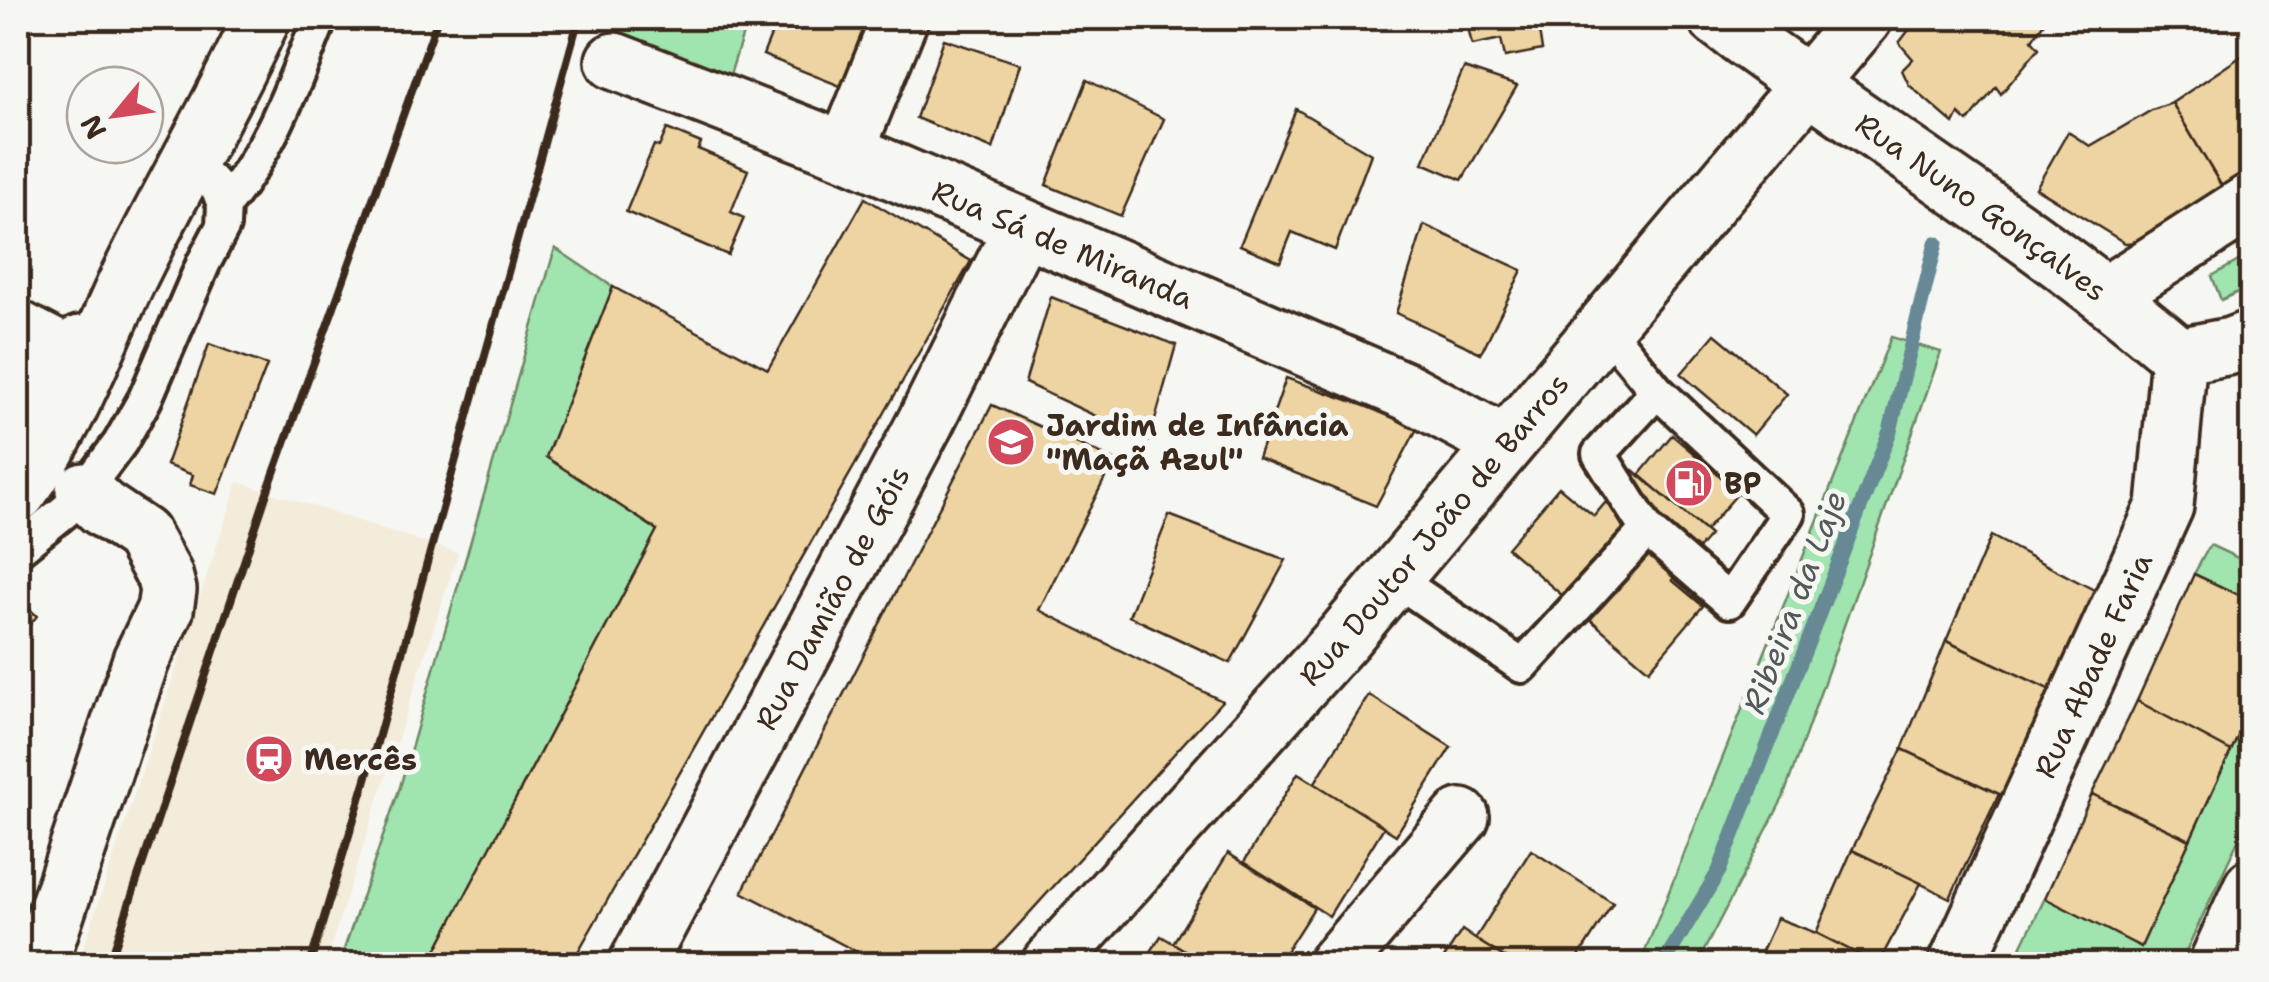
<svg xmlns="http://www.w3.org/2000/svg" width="2269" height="982" viewBox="0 0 2269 982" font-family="'Shantell Sans',sans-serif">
  <rect width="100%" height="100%" fill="#f6f6f2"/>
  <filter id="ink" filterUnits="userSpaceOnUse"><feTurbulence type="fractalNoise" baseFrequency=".01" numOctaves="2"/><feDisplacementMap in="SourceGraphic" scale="20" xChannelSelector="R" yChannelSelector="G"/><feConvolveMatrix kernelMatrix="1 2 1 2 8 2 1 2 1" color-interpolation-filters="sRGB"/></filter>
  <g filter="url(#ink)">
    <polygon fill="#f3ecda" points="238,482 458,553 325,964 78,964"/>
    <g fill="#a0e4af" stroke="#6e8766" stroke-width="2.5">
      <polygon points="620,18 748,18 729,78 617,31"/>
      <polygon points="555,248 613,287 547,457 657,530 429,964 339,964 400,787"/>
      <polygon points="2251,254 2251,286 2221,300 2212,276"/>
      <polygon points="1891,337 1941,352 1783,798 1697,964 1640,964"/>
      <polygon points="2210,545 2251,564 2251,601 2194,574"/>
      <polygon points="2251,707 2251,813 2180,964 2013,964 2045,898 2141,946"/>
    </g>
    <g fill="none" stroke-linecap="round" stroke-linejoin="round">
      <polyline stroke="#668995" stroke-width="15" points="1663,964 1719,871 1890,431 1936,243"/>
    </g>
    <g fill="#edd4a2" stroke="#3b2a1e" stroke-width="2.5">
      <polygon points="778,18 885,18 855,92 763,55"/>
      <polygon points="1466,18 1537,18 1542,50 1505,57 1501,39 1472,45"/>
      <polygon points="1918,18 2047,18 2032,40 2039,48 2001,94 1996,87 1968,122 1959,114 1954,124 1909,85 1902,70 1913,59 1899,43"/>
      <polygon points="944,39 1020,64 993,149 916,118"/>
      <polygon points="2252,49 2252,180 2228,197 2172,103"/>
      <polygon points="1464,68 1517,86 1462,180 1423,163"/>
      <polygon points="1087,80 1164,119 1121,216 1046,185"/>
      <polygon points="2172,103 2228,197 2143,242 2125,243 2036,188 2068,132 2090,146 2152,110"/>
      <polygon points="1296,109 1371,154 1335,250 1292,232 1280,262 1240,245"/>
      <polygon points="667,129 701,143 698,149 748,170 731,212 744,218 728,255 626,212 654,145 659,147"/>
      <polygon points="865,198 971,261 571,964 429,964 657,530 546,457 613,287 768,369"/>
      <polygon points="1424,225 1522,270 1481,353 1396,313"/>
      <polygon points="1051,297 1176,345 1149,441 1025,383"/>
      <polygon points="1715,334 1787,394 1753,435 1681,374"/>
      <polygon points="209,344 267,365 217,494 190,485 193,475 166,465"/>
      <polygon points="1286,378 1419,425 1376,506 1258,458"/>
      <polygon points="992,405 1114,460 1039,610 1222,701 983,964 880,964 742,892"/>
      <polygon points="1672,435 1739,492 1705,531 1639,475"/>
      <polygon points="1633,470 1710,535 1672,580 1703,606 1649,670 1507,548 1559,487 1594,516"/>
      <polygon points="1169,515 1286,560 1230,663 1129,616"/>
      <polygon points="1991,536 2096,591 2057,693 1946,641"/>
      <polygon points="2194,574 2252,601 2252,707 2231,751 2137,701"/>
      <polygon points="27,607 37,616 18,639 18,618"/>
      <polygon points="1946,641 2057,693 2010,799 1902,749"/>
      <polygon points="1369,695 1451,747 1396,835 1314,784"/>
      <polygon points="2137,701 2231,751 2190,840 2092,794"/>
      <polygon points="1902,749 1999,794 1950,898 1852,850"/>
      <polygon points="1298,773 1384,827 1329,916 1244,862"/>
      <polygon points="2092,794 2190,840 2141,947 2045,898"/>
      <polygon points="1531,850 1613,903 1574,964 1515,964 1475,939"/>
      <polygon points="1852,850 1921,883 1878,964 1816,933"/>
      <polygon points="1228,853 1314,908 1278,964 1207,964 1173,943"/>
      <polygon points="1777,918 1816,933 1878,964 1756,964"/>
      <polygon points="1462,930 1475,939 1515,964 1440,964"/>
      <polygon points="1161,936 1173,943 1207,964 1143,964"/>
    </g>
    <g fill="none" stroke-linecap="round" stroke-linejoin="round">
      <g stroke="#3b2a1e" stroke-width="40">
        <g id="service">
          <path d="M 224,205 C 271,149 293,85 320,18"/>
          <polyline points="1605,328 1657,391 1599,454 1647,530 1729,601 1788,514 1657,391"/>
          <polyline points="18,549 75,503 120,443 145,399 204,262 223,226 224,205 218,189 211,181 186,168"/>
          <polyline points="1394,578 1522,666 1647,530"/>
        </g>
      </g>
      <g stroke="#3b2a1e" stroke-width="62">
        <g id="minor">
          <path id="s1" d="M 1717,18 C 1869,133 2035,231 2179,356 L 2231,346 L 2252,338"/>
          <path id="s2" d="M 614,61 L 846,151 L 1408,392 L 1505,444"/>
          <polyline points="846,151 900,18"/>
          <polyline points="2107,294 2252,201"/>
          <polyline points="18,329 70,356"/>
          <polyline points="39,964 141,660 165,610 168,590 164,575 142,535 102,508 84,491"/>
          <path id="s3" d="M 637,964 L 925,423 L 1022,228"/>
          <polyline points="1336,964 1461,817"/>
          <path id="s4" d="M 1957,964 L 2165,506 L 2179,356"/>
          <polyline points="2217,964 2252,887"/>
        </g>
      </g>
      <g stroke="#3b2a1e" stroke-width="62">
        <g id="tertiary">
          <polyline points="18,409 80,344"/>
          <path d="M 18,493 C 65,431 93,354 126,283 C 169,193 221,108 262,18"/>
          <path id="s5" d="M 1050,964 L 1343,638 L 1864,18"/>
        </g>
      </g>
      <use href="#service" stroke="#f6f6f2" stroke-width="32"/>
      <use href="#minor" stroke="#f6f6f2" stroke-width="55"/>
      <use href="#tertiary" stroke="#f6f6f2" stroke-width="55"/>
      <g stroke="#3b2a1e" stroke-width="8">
        <polyline points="109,964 269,487 438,18"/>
        <polyline points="310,964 376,746 579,18"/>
      </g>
    </g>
  </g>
  <defs>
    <g id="school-disc" transform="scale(2.5)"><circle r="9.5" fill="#d1495b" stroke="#f6f6f2"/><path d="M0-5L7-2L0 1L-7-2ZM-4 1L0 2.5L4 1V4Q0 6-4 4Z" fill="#fff"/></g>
    <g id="fuel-disc" transform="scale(2.5)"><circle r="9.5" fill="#d1495b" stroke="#f6f6f2"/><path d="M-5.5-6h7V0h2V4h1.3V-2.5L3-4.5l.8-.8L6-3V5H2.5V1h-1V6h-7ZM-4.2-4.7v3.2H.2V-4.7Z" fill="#fff"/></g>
    <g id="station-disc" transform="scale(2.5)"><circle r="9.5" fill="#d1495b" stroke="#f6f6f2"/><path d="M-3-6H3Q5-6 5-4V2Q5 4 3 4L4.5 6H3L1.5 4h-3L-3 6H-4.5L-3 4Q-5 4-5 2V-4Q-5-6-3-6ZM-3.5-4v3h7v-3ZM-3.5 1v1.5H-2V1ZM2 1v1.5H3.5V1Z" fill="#fff"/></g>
  </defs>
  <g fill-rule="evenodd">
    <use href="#school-disc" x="1011" y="442"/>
    <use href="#fuel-disc" x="1689" y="483"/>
    <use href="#station-disc" x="269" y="759"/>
  </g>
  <g text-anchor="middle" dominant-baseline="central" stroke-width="10" stroke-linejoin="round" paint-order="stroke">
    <g font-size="30" fill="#3b2a1e" stroke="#f6f6f2">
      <text stroke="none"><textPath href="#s1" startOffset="325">Rua Nuno Gonçalves</textPath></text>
      <text stroke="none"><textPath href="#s2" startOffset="485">Rua Sá de Miranda</textPath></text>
      <text stroke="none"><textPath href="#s5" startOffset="580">Rua Doutor João de Barros</textPath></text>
      <text stroke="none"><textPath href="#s3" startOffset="415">Rua Damião de Góis</textPath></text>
      <text stroke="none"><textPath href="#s4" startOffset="328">Rua Abade Faria</textPath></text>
    </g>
    <g font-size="30" font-weight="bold" fill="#3b2a1e" stroke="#f6f6f2" text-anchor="start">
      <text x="1046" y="425">Jardim de Infância<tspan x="1046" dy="34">"Maçã Azul"</tspan></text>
      <text x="1724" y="483">BP</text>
      <text x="304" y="759">Mercês</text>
    </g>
    <g font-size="32" font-style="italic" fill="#515a59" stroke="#f6f6f2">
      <text transform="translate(1794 602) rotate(-69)">Ribeira da Laje</text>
    </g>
  </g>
  <rect width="2269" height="982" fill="none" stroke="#f6f6f2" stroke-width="60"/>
  <rect x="30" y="30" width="2209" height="922" fill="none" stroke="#3b2a1e" stroke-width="4" filter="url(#ink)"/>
  <g transform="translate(115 115) rotate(241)"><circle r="48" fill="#f6f6f2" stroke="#aba49d" stroke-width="2.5"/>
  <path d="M0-8L18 38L0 25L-18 38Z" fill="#d1495b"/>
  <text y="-15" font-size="28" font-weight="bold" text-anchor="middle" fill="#3b2a1e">N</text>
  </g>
</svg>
